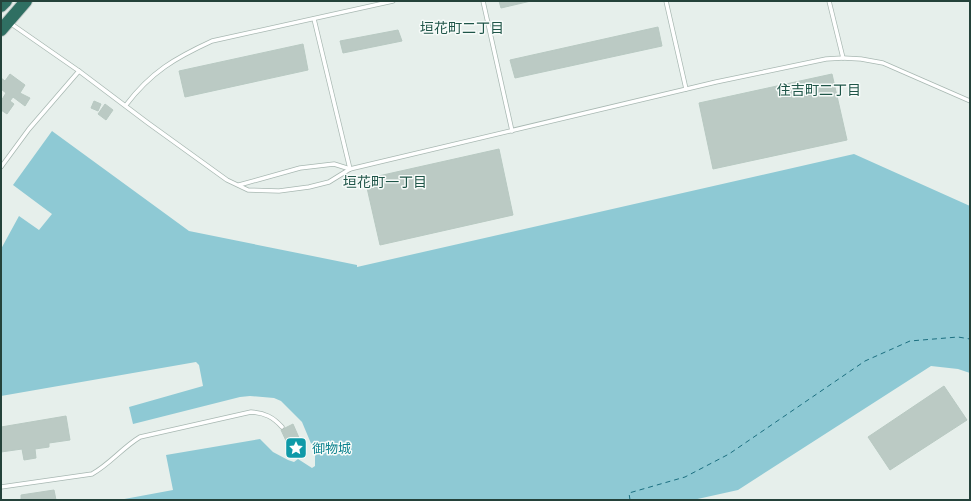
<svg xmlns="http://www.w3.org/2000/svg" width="971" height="501" viewBox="0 0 971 501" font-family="'Public Sans','Noto Sans JP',sans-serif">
  <rect width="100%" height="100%" fill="#e6efeb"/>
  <polygon fill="#8ec9d4" points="52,131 189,231 357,265 357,267 854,154 970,206 970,373 958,369 931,366 738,490 693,500 119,500 173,490 166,455 260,439 273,452 288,460 294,462 298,459 312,468 315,466 315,453 302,422 281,401 274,398 250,396 240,397 133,424 129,407 203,386 199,365 196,362 1,396 1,249 19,216 39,230 52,214 13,185"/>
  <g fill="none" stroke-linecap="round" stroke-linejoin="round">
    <polyline stroke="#1c6f80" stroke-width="1" stroke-dasharray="5 4" stroke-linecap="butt" points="630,500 629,493 685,477 729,454 865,361 910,341 958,337 970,339"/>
  </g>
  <g fill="#bbcac4" stroke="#b8c9c2">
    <polygon points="499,1 531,1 501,8"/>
    <polygon points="658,27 662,46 515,78 510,60"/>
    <polygon points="398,30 402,41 343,53 340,41"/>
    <polygon points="303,44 308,70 185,97 179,71"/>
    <polygon points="10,74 25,85 20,93 30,98 25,106 13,97 10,101 14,104 7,114 1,110 1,101 6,93 1,89 1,78 5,81"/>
    <polygon points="832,74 847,140 713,169 699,103"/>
    <polygon points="94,101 101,104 98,111 91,108"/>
    <polygon points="105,104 113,110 106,120 98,114"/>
    <polygon points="499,149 513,215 380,245 365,179"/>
    <polygon points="944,386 967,420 890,470 868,437"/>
    <polygon points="66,416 70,440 49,443 49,447 35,449 36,458 24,460 22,449 1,452 1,427"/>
    <polygon points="293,424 300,440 288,445 281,430"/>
    <polygon points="54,490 56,500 21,500 21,495"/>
  </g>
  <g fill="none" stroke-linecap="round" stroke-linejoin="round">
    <g stroke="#a8b8b2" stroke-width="5">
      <g id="lane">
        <polyline points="483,1 512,131"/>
        <polyline points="666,1 686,89"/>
        <polyline points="314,19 350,169"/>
        <polyline points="10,23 79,71 148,123 227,180 248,190 279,191 309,187 329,182 350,169 716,82 826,59 843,58 829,1"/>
        <polyline points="843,58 861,59 883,63 970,101"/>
        <path d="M 126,105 C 151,72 175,58 212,41 L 393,1"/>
        <polyline points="1,167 29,129 79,71"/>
        <polyline points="239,185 300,168 334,164 350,169"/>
        <path d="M 1,487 L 92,474 C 110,464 122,448 140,437 L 251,412 C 265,413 273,417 282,427"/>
      </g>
    </g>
    <g stroke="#c2cac8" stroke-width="14">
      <g id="highway">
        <polyline points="1,6 6,1"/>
        <polyline points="1,30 26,1"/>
      </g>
    </g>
    <use href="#lane" stroke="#fff" stroke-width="3.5"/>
    <use href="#highway" stroke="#2f6f62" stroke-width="12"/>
  </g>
  <defs>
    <g id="sight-square" transform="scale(1.15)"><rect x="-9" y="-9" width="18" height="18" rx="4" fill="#0f9aa8" stroke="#f7fbf9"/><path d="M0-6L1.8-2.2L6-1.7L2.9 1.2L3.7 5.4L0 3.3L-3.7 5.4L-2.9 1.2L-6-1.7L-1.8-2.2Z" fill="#fff"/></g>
  </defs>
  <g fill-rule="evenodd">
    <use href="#sight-square" x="296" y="448"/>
  </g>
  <g text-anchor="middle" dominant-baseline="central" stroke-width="3" stroke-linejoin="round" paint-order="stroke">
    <g font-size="13" fill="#0d838f" stroke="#f7fbf9" text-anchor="start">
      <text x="312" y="448">御物城</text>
    </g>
    <g font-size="14" fill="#1f5548" stroke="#f7fbf9">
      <text x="462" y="28">垣花町二丁目</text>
      <text x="819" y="90">住吉町二丁目</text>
      <text x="385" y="182">垣花町一丁目</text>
    </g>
  </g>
  <rect width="971" height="501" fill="none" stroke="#24423a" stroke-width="4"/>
</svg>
